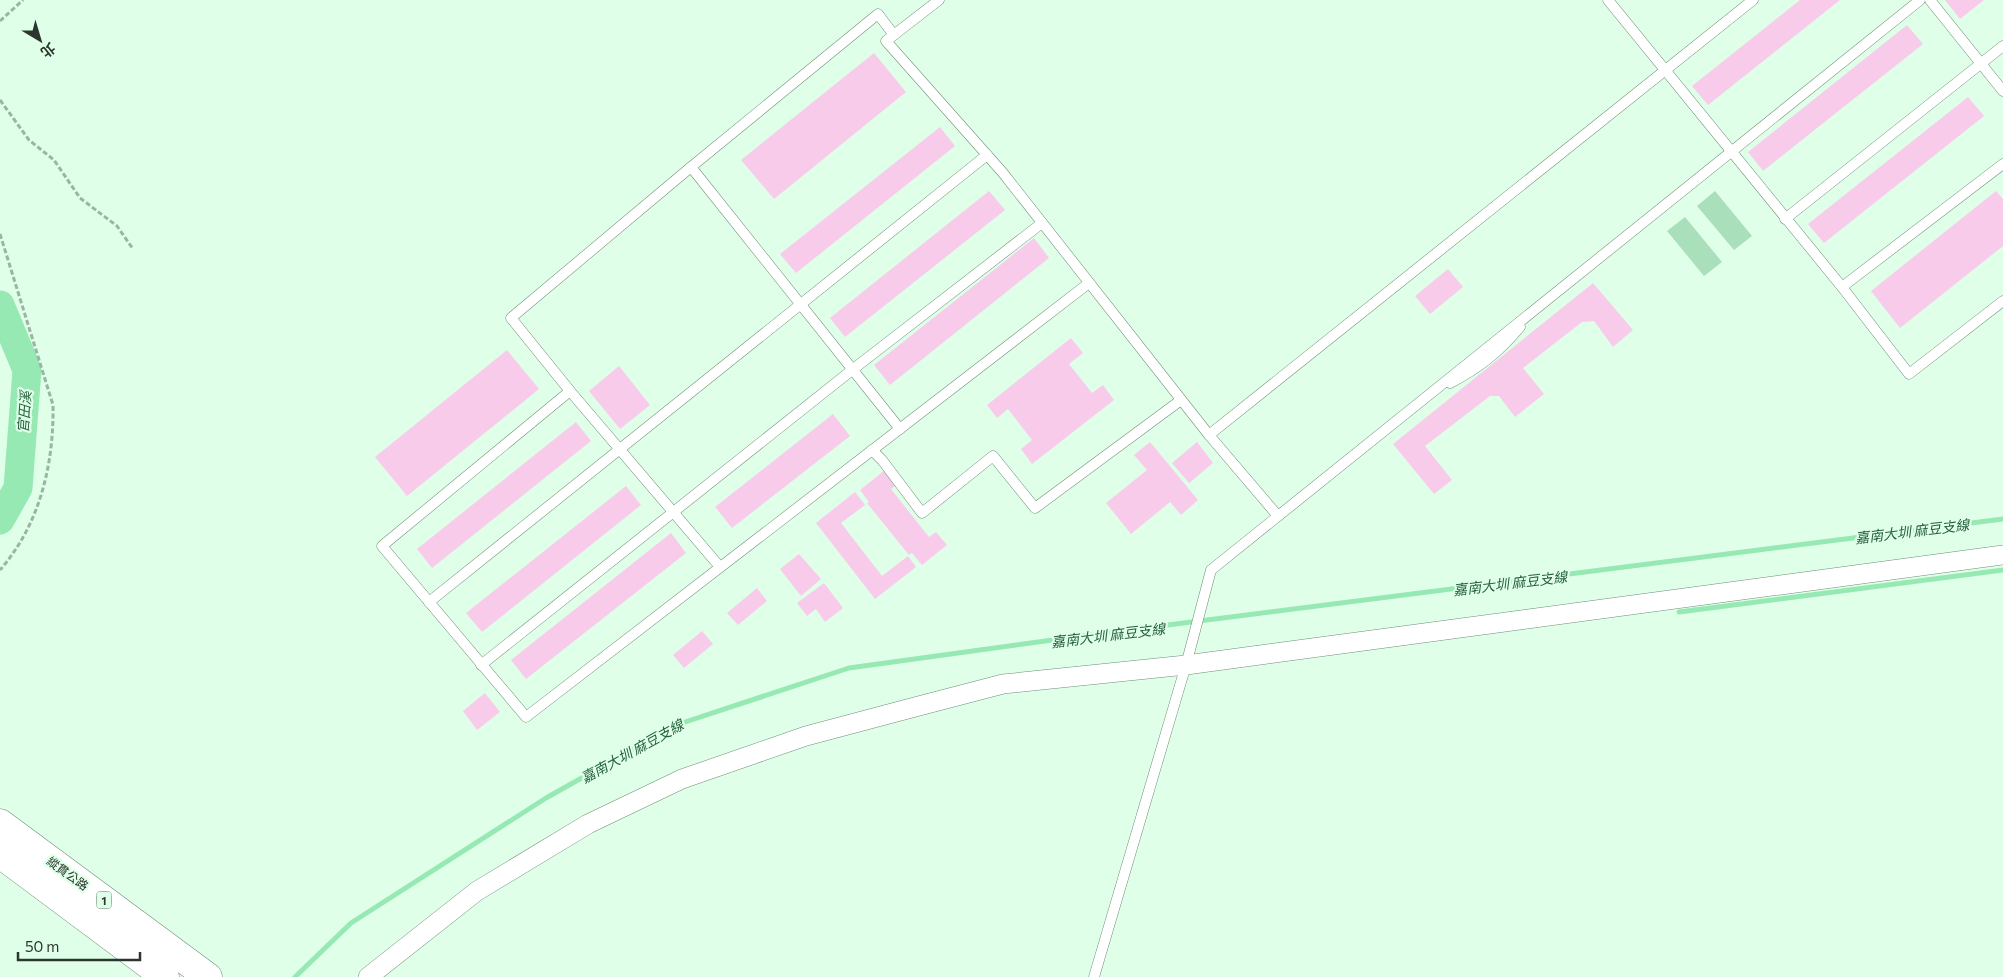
<svg xmlns="http://www.w3.org/2000/svg" width="2003" height="977" viewBox="0 0 2003 977" font-family="Commissioner,'Noto Sans TC',sans-serif">
  <rect width="100%" height="100%" fill="#dfffe9"/>
  <g fill="#aadfbb">
    <polygon points="1715,191 1752,236 1734,250 1697,206"/>
    <polygon points="1685,217 1722,262 1704,276 1667,231"/>
  </g>
  <g fill="none" stroke-linecap="round" stroke-linejoin="round">
    <g stroke="#97e9b4" stroke-width="5">
      <polyline points="1679,612 2003,570"/>
      <polyline points="295,977 351,923 546,798 676,725 849,668 1089,635 2003,519"/>
    </g>
    <polyline stroke="#97e9b4" stroke-width="29" points="0,305 27,370 18,488 0,520"/>
  </g>
  <g fill="#f9cbeb">
    <polygon points="1800,0 1840,0 1708,105 1692,86"/>
    <polygon points="1945,0 1984,0 1960,19"/>
    <polygon points="1907,25 1923,44 1763,171 1748,152"/>
    <polygon points="874,53 906,92 774,199 741,160"/>
    <polygon points="1968,97 1984,116 1824,243 1808,224"/>
    <polygon points="940,127 955,146 796,273 780,254"/>
    <polygon points="989,191 1005,210 845,337 830,318"/>
    <polygon points="1996,191 2003,199 2003,246 1900,328 1871,291"/>
    <polygon points="1034,238 1049,258 890,385 874,365"/>
    <polygon points="1448,269 1463,287 1430,314 1415,296"/>
    <polygon points="1593,283 1633,330 1613,347 1594,321 1582,322 1523,368 1544,394 1515,417 1499,396 1490,396 1425,446 1452,480 1434,494 1393,444"/>
    <polygon points="1071,338 1083,353 1069,364 1092,393 1103,385 1114,400 1032,464 1021,449 1032,440 1008,409 997,418 987,405"/>
    <polygon points="507,350 539,389 407,496 375,457"/>
    <polygon points="619,366 650,405 620,429 589,391"/>
    <polygon points="833,414 850,436 732,528 715,507"/>
    <polygon points="576,422 591,441 432,568 417,549"/>
    <polygon points="1150,442 1198,500 1181,515 1170,502 1131,534 1106,503 1147,470 1134,455"/>
    <polygon points="1197,442 1213,463 1189,483 1172,463"/>
    <polygon points="885,470 896,485 891,489 929,537 936,532 947,545 922,565 912,553 909,555 867,503 869,502 860,490"/>
    <polygon points="626,486 641,505 482,632 466,613"/>
    <polygon points="855,492 865,505 841,523 882,576 908,556 916,567 875,599 816,523"/>
    <polygon points="671,533 686,553 526,679 511,660"/>
    <polygon points="799,554 821,579 801,596 780,569"/>
    <polygon points="824,583 843,608 825,622 816,609 807,616 797,603"/>
    <polygon points="757,588 767,601 738,625 727,613"/>
    <polygon points="702,631 713,644 684,668 673,655"/>
    <polygon points="485,693 500,712 477,730 463,711"/>
  </g>
  <g fill="none" stroke-linecap="round" stroke-linejoin="round">
    <g stroke="#708d79" stroke-width="11">
      <g id="lane">
        <polyline points="939,0 886,41 1003,173 1209,435 1278,516"/>
        <polyline points="1608,0 1842,287 1909,374 2003,301"/>
        <polyline points="1930,0 2003,91"/>
        <polyline points="894,35 878,14 691,167 900,429"/>
        <polyline points="1785,219 2003,46"/>
        <polyline points="1842,287 2003,164"/>
        <path d="M 1450,383 C 1479,368 1499,352 1520,327"/>
        <polyline points="570,391 511,318 691,167"/>
        <polyline points="1209,435 1753,0"/>
        <polyline points="872,450 882,460 922,513 993,456 1035,508 1181,400"/>
        <polyline points="720,567 570,391 382,546 526,717 1089,283"/>
        <polyline points="429,602 987,155"/>
        <polyline points="481,665 852,370 1042,223"/>
        <polyline points="1094,977 1186,665 1211,570 1920,0"/>
      </g>
    </g>
    <g stroke="#708d79" stroke-width="20">
      <polyline id="street" points="368,977 477,891 588,824 682,779 806,736 915,707 1003,684 1186,665 2003,555"/>
    </g>
    <g stroke="#708d79" stroke-width="29">
      <g id="primary">
        <polyline points="0,823 208,977"/>
        <polyline points="0,854 165,977"/>
      </g>
    </g>
    <g stroke="#9bb4a3" stroke-width="3" stroke-dasharray="5 2.5" stroke-linecap="butt">
      <polyline points="0,21 23,0"/>
      <polyline points="0,100 29,140 54,160 80,198 117,226 133,249"/>
      <path d="M 0,234 L 53,405 C 54,464 40,524 0,570"/>
    </g>
    <use href="#lane" stroke="#fff" stroke-width="10"/>
    <use href="#street" stroke="#fff" stroke-width="19"/>
    <use href="#primary" stroke="#fff" stroke-width="28"/>
  </g>
  <g text-anchor="middle" dominant-baseline="central" stroke-width="4.5" stroke-linejoin="round" paint-order="stroke">
    <rect fill="#dfffe9" stroke="#607266" stroke-width="1" x="96.5" y="891.5" width="15" height="17" rx="4"/>
    <g font-size="11" font-weight="bold" fill="#2a362e">
      <text x="104" y="900">1</text>
    </g>
    <g font-size="12" fill="#2a362e" stroke="#dfffe9">
      <text transform="translate(68 873) rotate(36)">縱貫公路</text>
    </g>
    <g font-size="14" font-style="italic" fill="#26603e" stroke="#dfffe9">
      <text transform="translate(24 412) rotate(-86)">官田溪</text>
      <text transform="translate(1912 531) rotate(-7)">嘉南大圳 麻豆支線</text>
      <text transform="translate(1510 583) rotate(-7)">嘉南大圳 麻豆支線</text>
      <text transform="translate(1108 635) rotate(-7)">嘉南大圳 麻豆支線</text>
      <text transform="translate(632 751) rotate(-29)">嘉南大圳 麻豆支線</text>
    </g>
  </g>
  <g transform="translate(40 40) rotate(142)" stroke="#dfffe9" stroke-width="4" paint-order="stroke">
  <path d="M0-4L9 19L0 12L-9 19Z" fill="#2a362e"/>
  <text y="-8" font-size="14" font-weight="bold" text-anchor="middle" fill="#2a362e">北</text>
  </g>
  <path d="M18 952v8h122v-8" fill="none" stroke="#2a362e" stroke-width="2.5"/>
  <text x="25" y="952" font-size="15" fill="#2a362e" stroke="#dfffe9" stroke-width="4" paint-order="stroke">50 m</text>
</svg>
